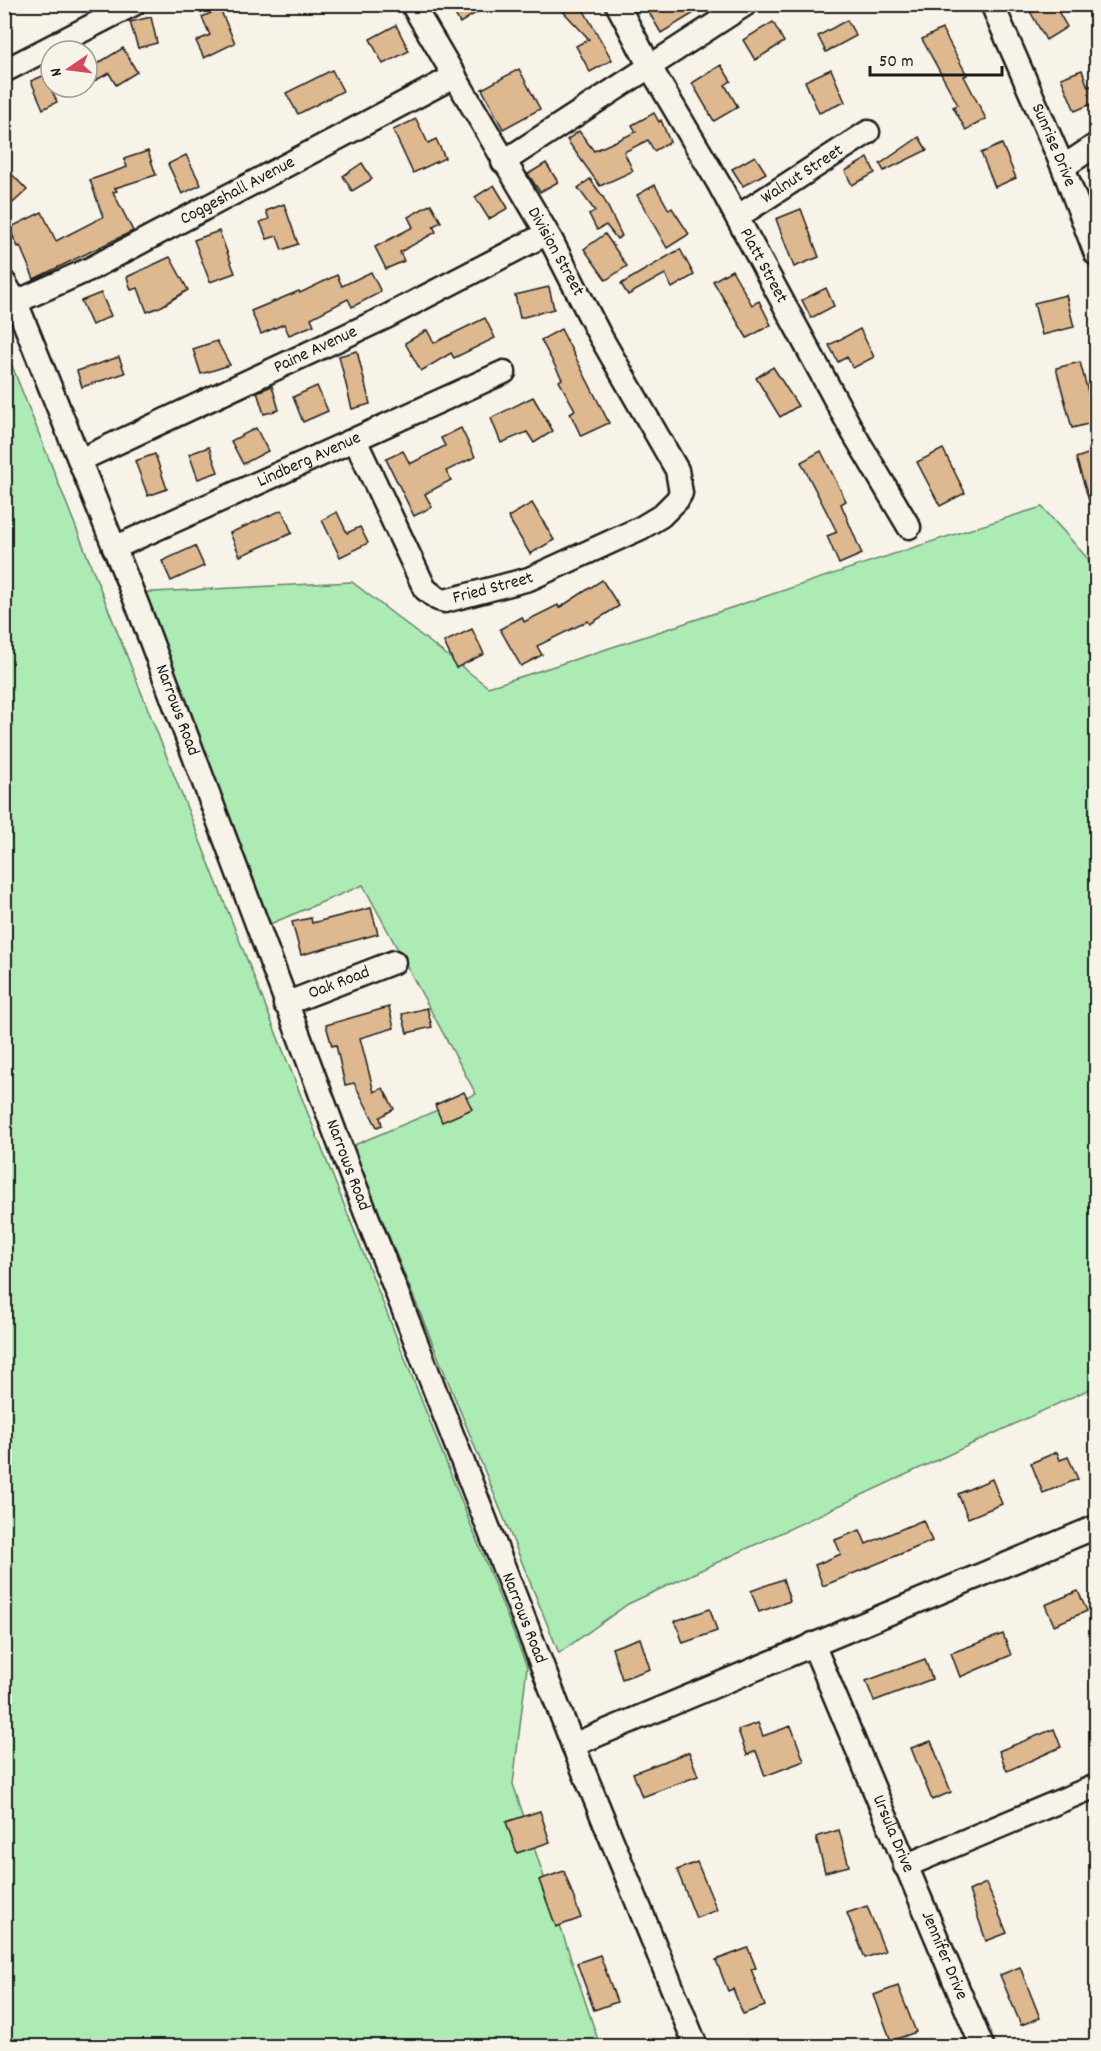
<svg xmlns="http://www.w3.org/2000/svg" width="1101" height="2051" viewBox="0 0 1101 2051" font-family="Dekko,sans-serif">
  <rect width="100%" height="100%" fill="#f7f3e8"/>
  <filter id="ink" filterUnits="userSpaceOnUse"><feTurbulence type="fractalNoise" baseFrequency=".0167" numOctaves="2"/><feDisplacementMap in="SourceGraphic" scale="12" xChannelSelector="R" yChannelSelector="G"/><feConvolveMatrix kernelMatrix="1 2 1 2 8 2 1 2 1" color-interpolation-filters="sRGB"/></filter>
  <g filter="url(#ink)">
    <g fill="#acecb4" stroke="#648468" stroke-width="1.5">
      <polygon points="5,348 527,1667 513,1784 600,2046 5,2046"/>
      <path d="M 1042,507 L 1096,568 L 1096,1386 L 628,1604 L 559,1653 L 352,1146 L 476,1094 L 363,885 L 270,924 L 133,593 L 352,582 L 488,687 C 673,630 856,563 1042,507 Z"/>
    </g>
    <g fill="#deb88f" stroke="#1c1c1c" stroke-width="1.5">
      <polygon points="449,4 490,4 460,23"/>
      <polygon points="556,4 580,4 612,60 590,72 576,46 589,39"/>
      <polygon points="644,4 709,4 661,33"/>
      <polygon points="1026,4 1054,4 1067,27 1046,40"/>
      <polygon points="220,9 235,43 204,58 196,41 210,35 202,17"/>
      <polygon points="151,17 157,43 138,48 130,22"/>
      <polygon points="847,20 856,36 826,52 818,36"/>
      <polygon points="773,22 784,42 755,60 743,40"/>
      <polygon points="396,25 409,51 383,64 370,39"/>
      <polygon points="942,29 967,75 964,76 986,119 966,130 953,107 958,105 922,39"/>
      <polygon points="123,48 137,72 116,85 109,73 87,85 87,70"/>
      <polygon points="721,65 731,81 725,85 738,107 714,121 692,83"/>
      <polygon points="519,69 540,109 503,129 482,89"/>
      <polygon points="831,69 845,102 819,113 805,81"/>
      <polygon points="332,70 343,91 298,114 286,93"/>
      <polygon points="1082,70 1088,87 1096,84 1096,102 1075,111 1061,78"/>
      <polygon points="45,75 57,102 43,109 31,81"/>
      <polygon points="654,113 659,122 661,120 670,142 654,151 648,140 624,152 633,171 600,186 567,140 579,131 594,151 636,132 632,125"/>
      <polygon points="416,119 428,143 436,139 445,158 413,173 393,130"/>
      <polygon points="919,137 927,150 884,171 880,164"/>
      <polygon points="1002,144 1016,178 995,187 981,153"/>
      <polygon points="148,151 156,175 115,188 117,191 113,192 133,231 34,279 20,246 18,247 9,228 42,212 56,241 103,217 90,180 127,167 124,159"/>
      <polygon points="186,155 201,185 182,194 168,164"/>
      <polygon points="755,156 766,173 743,186 732,169"/>
      <polygon points="868,158 875,173 852,185 845,171"/>
      <polygon points="362,163 372,179 352,191 343,176"/>
      <polygon points="546,163 558,182 540,192 528,174"/>
      <polygon points="4,166 27,190 4,211"/>
      <polygon points="590,179 603,197 622,236 617,239 606,225 597,230 589,214 595,211 578,188"/>
      <polygon points="494,185 508,208 489,219 475,197"/>
      <polygon points="655,185 669,210 672,208 689,234 667,248 637,195"/>
      <polygon points="284,204 298,244 282,250 277,236 267,239 260,222 269,219 266,211"/>
      <polygon points="431,204 441,222 433,226 436,232 400,252 404,261 386,269 375,247 413,227 408,217"/>
      <polygon points="801,209 819,257 794,267 776,219"/>
      <polygon points="219,231 235,273 210,282 194,240"/>
      <polygon points="605,234 627,266 606,280 584,249"/>
      <polygon points="680,249 694,275 672,288 665,274 628,295 621,284"/>
      <polygon points="170,257 188,290 162,306 147,312 138,288 131,290 127,277"/>
      <polygon points="732,270 752,305 759,301 771,325 747,338 713,281"/>
      <polygon points="371,272 381,292 352,307 348,299 311,318 314,325 289,335 284,324 261,334 251,311 299,291 300,293 337,275 342,286"/>
      <polygon points="549,287 554,309 520,318 515,295"/>
      <polygon points="826,288 834,306 811,318 802,300"/>
      <polygon points="101,293 111,316 92,325 81,301"/>
      <polygon points="1066,295 1074,327 1042,335 1034,303"/>
      <polygon points="485,318 495,338 454,358 451,353 421,371 405,343 427,330 434,343"/>
      <polygon points="561,329 609,423 581,436 570,413 575,410 559,381 562,379 541,340"/>
      <polygon points="860,329 874,357 853,368 847,357 838,362 829,345"/>
      <polygon points="217,341 230,365 201,374 193,349"/>
      <polygon points="357,351 370,404 352,409 339,356"/>
      <polygon points="119,357 125,373 82,387 77,371"/>
      <polygon points="1080,362 1096,422 1072,428 1056,368"/>
      <polygon points="773,367 798,406 780,417 756,378"/>
      <polygon points="272,386 279,410 264,414 257,392"/>
      <polygon points="317,386 328,411 303,422 293,397"/>
      <polygon points="533,397 553,431 534,443 527,432 501,443 491,418"/>
      <polygon points="256,428 268,451 243,464 231,441"/>
      <polygon points="461,428 475,457 446,471 451,480 425,494 432,507 414,516 386,459 403,451 410,464 445,446 441,438"/>
      <polygon points="209,447 218,472 198,479 189,454"/>
      <polygon points="943,449 965,493 940,506 917,462"/>
      <polygon points="821,451 846,501 841,504 862,554 839,564 827,536 837,532 801,462"/>
      <polygon points="1096,451 1096,512 1093,513 1076,458"/>
      <polygon points="155,454 167,489 148,496 135,461"/>
      <polygon points="532,503 554,540 530,554 508,517"/>
      <polygon points="282,510 292,533 240,556 230,533"/>
      <polygon points="337,512 347,533 360,527 368,543 340,557 322,520"/>
      <polygon points="195,546 204,566 171,581 162,561"/>
      <polygon points="602,580 619,606 590,624 588,621 537,646 542,655 521,666 500,629 522,617 524,622 558,605 559,608"/>
      <polygon points="472,629 484,654 456,668 444,642"/>
      <polygon points="371,908 378,934 301,955 292,922 311,918 312,923"/>
      <polygon points="389,1007 394,1028 360,1038 374,1092 383,1088 394,1109 380,1117 382,1125 377,1127 354,1083 345,1085 336,1045 332,1046 326,1025"/>
      <polygon points="427,1008 432,1027 407,1033 402,1014"/>
      <polygon points="464,1092 472,1109 442,1122 435,1105"/>
      <polygon points="1057,1452 1060,1460 1068,1457 1078,1479 1043,1493 1031,1463"/>
      <polygon points="992,1479 1002,1504 968,1518 958,1494"/>
      <polygon points="923,1520 932,1541 823,1586 815,1565 841,1554 835,1540 860,1530 866,1544"/>
      <polygon points="783,1579 790,1601 759,1612 751,1591"/>
      <polygon points="1078,1591 1087,1611 1054,1625 1045,1605"/>
      <polygon points="710,1609 717,1631 683,1643 675,1621"/>
      <polygon points="1003,1634 1011,1655 960,1677 951,1653"/>
      <polygon points="640,1638 650,1669 622,1679 612,1648"/>
      <polygon points="925,1659 932,1679 874,1701 866,1681"/>
      <polygon points="758,1723 763,1736 791,1726 804,1761 765,1776 756,1751 747,1755 738,1730"/>
      <polygon points="1054,1729 1061,1747 1007,1771 999,1751"/>
      <polygon points="931,1741 951,1792 932,1800 911,1748"/>
      <polygon points="689,1752 698,1776 642,1797 633,1773"/>
      <polygon points="540,1811 550,1842 517,1853 506,1822"/>
      <polygon points="839,1830 849,1866 825,1872 816,1837"/>
      <polygon points="697,1862 717,1910 696,1918 677,1870"/>
      <polygon points="564,1871 581,1918 556,1927 539,1880"/>
      <polygon points="986,1883 1007,1933 986,1941 969,1891"/>
      <polygon points="867,1906 885,1951 865,1958 847,1913"/>
      <polygon points="748,1948 756,1968 751,1969 765,2006 743,2014 733,1989 728,1991 716,1960"/>
      <polygon points="600,1955 617,2002 594,2010 577,1963"/>
      <polygon points="1020,1967 1040,2018 1021,2025 1000,1975"/>
      <polygon points="898,1986 916,2032 891,2041 874,1995"/>
    </g>
    <g fill="none" stroke-linecap="round" stroke-linejoin="round">
      <g stroke="#1c1c1c" stroke-width="27">
        <g id="minor">
          <path id="s1" d="M 617,4 L 650,67 L 719,184 L 854,434 L 909,527"/>
          <path id="s2" d="M 992,4 L 1063,167 L 1096,254"/>
          <polyline points="4,71 134,4"/>
          <polyline points="503,162 746,4"/>
          <polyline points="1063,167 1096,145"/>
          <path id="s3" d="M 737,217 L 868,132"/>
          <path id="s4" d="M 4,282 L 16,302 L 139,609 L 351,1175 L 573,1745 L 696,2046"/>
          <path id="s5" d="M 16,302 L 92,268 L 455,76"/>
          <path id="s6" d="M 355,440 L 425,589 L 438,599 L 445,601 L 529,579 L 641,528 L 661,516 L 677,500 L 681,493 L 677,470 L 599,334 L 550,238 L 412,4"/>
          <path id="s7" d="M 80,460 L 386,317 L 546,234"/>
          <path id="s8" d="M 114,548 L 504,372"/>
          <path id="s9" d="M 285,1004 L 394,962"/>
          <path id="s10" d="M 813,1644 L 982,2046"/>
          <polyline points="573,1745 1096,1527"/>
          <polyline points="905,1866 1096,1786"/>
        </g>
      </g>
      <use href="#minor" stroke="#f7f3e8" stroke-width="22"/>
    </g>
  </g>
  <g text-anchor="middle" dominant-baseline="central" stroke-width="5" stroke-linejoin="round" paint-order="stroke">
    <g font-size="18" fill="#1c1c1c" stroke="#f7f3e8">
      <text stroke="none"><textPath href="#s2" startOffset="154">Sunrise Drive</textPath></text>
      <text stroke="none"><textPath href="#s3" startOffset="78">Walnut Street</textPath></text>
      <text stroke="none"><textPath href="#s5" startOffset="248">Coggeshall Avenue</textPath></text>
      <text transform="translate(555 252) rotate(61)">Division Street</text>
      <text stroke="none"><textPath href="#s1" startOffset="300">Platt Street</textPath></text>
      <text stroke="none"><textPath href="#s7" startOffset="260">Paine Avenue</textPath></text>
      <text stroke="none"><textPath href="#s8" startOffset="214">Lindberg Avenue</textPath></text>
      <text stroke="none"><textPath href="#s6" startOffset="238">Fried Street</textPath></text>
      <text stroke="none"><textPath href="#s4" startOffset="462">Narrows Road</textPath></text>
      <text stroke="none"><textPath href="#s9" startOffset="58">Oak Road</textPath></text>
      <text stroke="none"><textPath href="#s4" startOffset="948">Narrows Road</textPath></text>
      <text stroke="none"><textPath href="#s4" startOffset="1434">Narrows Road</textPath></text>
      <text stroke="none"><textPath href="#s10" startOffset="206">Ursula Drive</textPath></text>
      <text stroke="none"><textPath href="#s10" startOffset="338">Jennifer Drive</textPath></text>
    </g>
  </g>
  <rect width="1101" height="2051" fill="none" stroke="#f7f3e8" stroke-width="24"/>
  <rect x="12" y="12" width="1077" height="2027" fill="none" stroke="#1c1c1c" stroke-width="2" filter="url(#ink)"/>
  <g transform="translate(69 69) rotate(256)"><circle r="28" fill="#f7f3e8" stroke="#9f9d96" stroke-width="1.5"/>
  <path d="M0-4.5L10 22L0 15L-10 22Z" fill="#d1495b"/>
  <text y="-9" font-size="16" font-weight="bold" text-anchor="middle" fill="#1c1c1c">N</text>
  </g>
  <path d="M870 66v9h132v-9" fill="none" stroke="#1c1c1c" stroke-width="3"/>
  <text x="879" y="66" font-size="18" fill="#1c1c1c" stroke="#f7f3e8" stroke-width="4.5" paint-order="stroke">50 m</text>
</svg>
